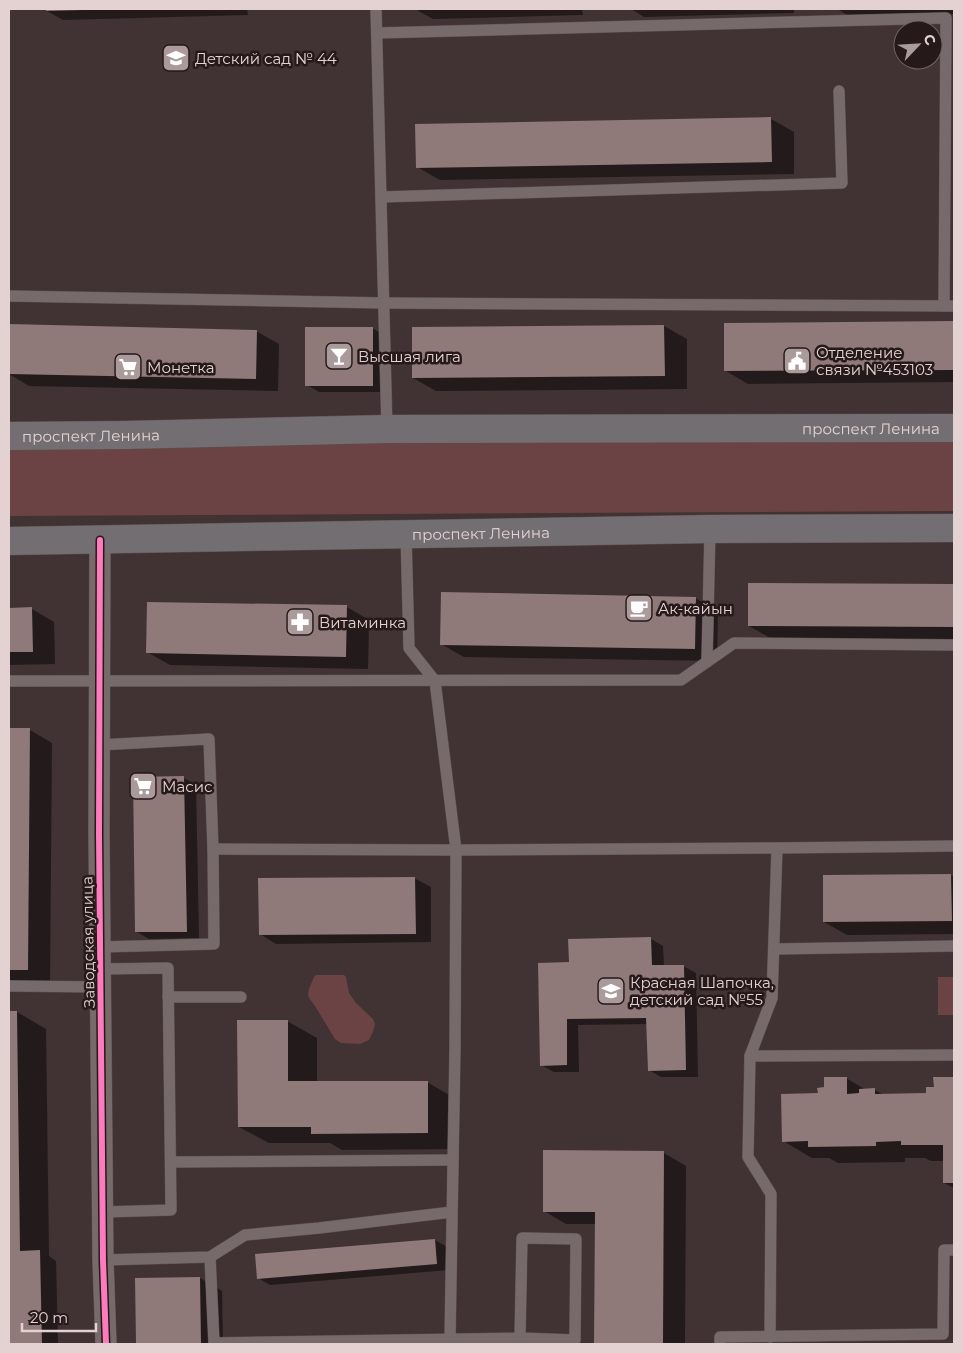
<svg xmlns="http://www.w3.org/2000/svg" width="963" height="1353" viewBox="0 0 963 1353" font-family="Montserrat,sans-serif">
  <rect width="100%" height="100%" fill="#413233"/>
  <g fill="#6b4344">
    <polygon points="954,436 954,511 9,516 9,447"/>
    <polygon points="316,975 344,975 346,977 349,993 356,1003 373,1019 375,1024 373,1032 369,1040 360,1044 341,1043 335,1039 315,1006 309,998 308,994 309,989 314,977"/>
    <rect x="938" y="977" width="16" height="38"/>
  </g>
  <g fill="#0007">
    <polygon points="47,9 247,9 248,15 63,20 47,11"/>
    <polygon points="415,9 582,9 583,15 433,19"/>
    <polygon points="631,9 794,9 794,13 644,17"/>
    <polygon points="837,9 954,9 954,14 851,17"/>
    <polygon points="771,119 794,132 794,174 440,180 417,167 417,125"/>
    <polygon points="954,323 954,382 748,384 726,371 725,324"/>
    <polygon points="9,326 256,331 279,344 278,391 29,386 9,374"/>
    <polygon points="664,326 687,339 687,389 436,391 413,378"/>
    <polygon points="372,328 384,335 385,392 319,392 307,385"/>
    <polygon points="749,584 954,585 954,640 772,639 749,626"/>
    <polygon points="695,598 718,611 717,661 464,657 441,644"/>
    <polygon points="347,607 369,620 368,669 170,665 147,652"/>
    <polygon points="9,609 32,609 54,622 55,664 9,665"/>
    <polygon points="9,729 30,730 52,743 50,982 9,982"/>
    <polygon points="184,778 196,785 199,938 149,939 137,932"/>
    <polygon points="951,875 954,877 954,934 847,935 824,922"/>
    <polygon points="414,878 431,887 431,942 276,944 260,934"/>
    <polygon points="651,939 663,946 664,966 683,966 696,973 698,1077 661,1077 649,1070 648,1024 578,1025 579,1072 554,1072 541,1065 570,963 569,940"/>
    <polygon points="9,1012 17,1012 46,1029 49,1256 56,1261 58,1344 9,1344"/>
    <polygon points="287,1021 317,1038 317,1083 427,1082 456,1099 456,1149 342,1150 330,1143 269,1143 239,1127"/>
    <polygon points="846,1078 866,1090 875,1090 884,1095 927,1094 935,1089 935,1079 954,1078 954,1188 944,1183 944,1161 931,1161 925,1158 905,1158 905,1162 838,1163 829,1158 812,1158 783,1141 819,1094 825,1089"/>
    <polygon points="664,1153 686,1166 685,1344 595,1344 596,1224 566,1224 544,1211"/>
    <polygon points="435,1240 447,1247 449,1270 270,1285 258,1278"/>
    <polygon points="200,1278 222,1291 223,1344 137,1344 136,1279"/>
  </g>
  <g fill="#8f7979">
    <polygon points="46,9 83,9 83,10 46,11"/>
    <polygon points="771,117 772,162 416,168 415,124"/>
    <polygon points="954,321 954,370 724,371 724,323"/>
    <polygon points="9,324 257,330 256,379 9,374"/>
    <polygon points="664,325 665,376 412,378 412,327"/>
    <rect x="305" y="327" width="68" height="59"/>
    <polygon points="748,583 954,584 954,627 748,626"/>
    <polygon points="441,592 696,597 695,649 440,645"/>
    <polygon points="147,602 347,605 346,657 146,653"/>
    <polygon points="32,607 33,652 9,652 9,608"/>
    <polygon points="9,728 30,728 28,970 9,970"/>
    <polygon points="184,776 187,932 135,932 133,777"/>
    <polygon points="951,874 952,921 823,922 823,875"/>
    <polygon points="415,877 416,934 259,935 258,878"/>
    <polygon points="651,937 652,965 684,965 686,1070 648,1071 646,1018 567,1019 567,1065 540,1066 538,963 569,962 568,939"/>
    <polygon points="9,1011 17,1011 20,1251 40,1250 42,1344 9,1344"/>
    <polygon points="237,1020 288,1020 288,1081 428,1081 428,1133 311,1134 311,1127 238,1127"/>
    <polygon points="824,1077 847,1077 847,1094 859,1093 859,1089 875,1088 875,1094 926,1093 926,1087 934,1087 933,1077 954,1077 954,1183 943,1183 943,1145 901,1145 901,1141 876,1142 876,1146 808,1147 808,1141 782,1142 781,1094 818,1093 817,1088 824,1087"/>
    <polygon points="543,1150 664,1151 663,1344 594,1344 595,1212 543,1212"/>
    <polygon points="435,1239 437,1264 257,1279 255,1254"/>
    <polygon points="200,1277 201,1344 136,1344 135,1278"/>
  </g>
  <g fill="none" stroke-linecap="round" stroke-linejoin="round">
    <g stroke="#5c4f4f" stroke-width="12">
      <g id="service">
        <polyline points="376,9 387,429"/>
        <polyline points="377,33 946,18 944,306"/>
        <polyline points="381,197 842,183 839,91"/>
        <polyline points="9,296 384,303 954,306"/>
        <polyline points="406,534 409,648 435,681 456,850 777,848"/>
        <polyline points="707,662 710,529"/>
        <polyline points="9,681 681,680 734,643 954,645"/>
        <polyline points="99,745 209,739 213,849 214,944 100,947"/>
        <polyline points="213,849 456,850 455,1048 450,1339"/>
        <polyline points="774,949 954,946"/>
        <polyline points="101,969 168,968 171,1210 103,1212"/>
        <polyline points="9,986 101,987"/>
        <polyline points="168,997 241,997"/>
        <polyline points="750,1056 954,1055"/>
        <polyline points="171,1162 453,1160"/>
        <polyline points="210,1257 214,1343 520,1338 575,1340 576,1239 522,1238 520,1338 520,1344"/>
        <polyline points="103,1260 210,1257 245,1235 319,1228 452,1212"/>
        <polyline points="770,1337 771,1194 748,1157 750,1056 772,998 777,848 954,846"/>
        <polyline points="720,1344 720,1337 943,1334 944,1250 954,1250"/>
      </g>
    </g>
    <g stroke="#5c4f4f" stroke-width="22">
      <polyline id="minor" points="100,540 99,834 103,1260 106,1344"/>
    </g>
    <g stroke="#5c4f4f" stroke-width="29">
      <g id="primary">
        <path id="s1" d="M 9,436 L 126,435 L 387,429 L 954,428"/>
        <path id="s2" d="M 9,541 L 710,529 L 954,528"/>
      </g>
    </g>
    <use href="#service" stroke="#776a6a" stroke-width="11"/>
    <use href="#minor" stroke="#776a6a" stroke-width="21"/>
    <use href="#primary" stroke="#726e71" stroke-width="28"/>
    <g stroke="#251919" stroke-width="9">
      <polyline id="cycleway" points="100,540 99,834 103,1260 106,1344"/>
    </g>
    <use href="#cycleway" stroke="#fd7abc" stroke-width="6"/>
  </g>
  <defs>
    <g id="school-square" transform="scale(1.4375)"><rect x="-9" y="-9" width="18" height="18" rx="4" fill="#ab9a9a" stroke="#251919"/><path d="M0-5L7-2L0 1L-7-2ZM-4 1L0 2.5L4 1V4Q0 6-4 4Z" fill="#fff"/></g>
    <g id="bar-square" transform="scale(1.4375)"><rect x="-9" y="-9" width="18" height="18" rx="4" fill="#ab9a9a" stroke="#251919"/><path d="M-6-5H6L.8 .8V4.5H3.5V6h-7V4.5H-.8V.8Z" fill="#fff"/></g>
    <g id="civic-square" transform="scale(1.4375)"><rect x="-9" y="-9" width="18" height="18" rx="4" fill="#ab9a9a" stroke="#251919"/><path d="M-.6-6.5H3V-4.5H.6V-3L4-1V1h2V6H-6V1h2V-1L-.6-3ZM-1.2 2.5V6h2.4V2.5Z" fill="#fff"/></g>
    <g id="supermarket-square" transform="scale(1.4375)"><rect x="-9" y="-9" width="18" height="18" rx="4" fill="#ab9a9a" stroke="#251919"/><path d="M-6-5.5h2.5l.6 2H6L4.5 2H-2.5L-4.4-4H-6ZM-1.5 3.2a1.3 1.3 0 1 0 .1 0ZM3 3.2a1.3 1.3 0 1 0 .1 0Z" fill="#fff"/></g>
    <g id="cafe-square" transform="scale(1.4375)"><rect x="-9" y="-9" width="18" height="18" rx="4" fill="#ab9a9a" stroke="#251919"/><path d="M-5.5-4.5H6V0H3Q3 3.5 0 3.5H-2.5Q-5.5 3.5-5.5 0ZM3-3.2v2h1.7v-2ZM-6 4.5H4V6H-6Z" fill="#fff"/></g>
    <g id="pharmacy-square" transform="scale(1.4375)"><rect x="-9" y="-9" width="18" height="18" rx="4" fill="#ab9a9a" stroke="#251919"/><path d="M-2-6h4v4h4v4h-4v4h-4v-4h-4v-4h4Z" fill="#fff"/></g>
  </defs>
  <g fill-rule="evenodd">
    <use href="#school-square" x="176" y="58"/>
    <use href="#bar-square" x="339" y="356"/>
    <use href="#civic-square" x="797" y="361"/>
    <use href="#supermarket-square" x="128" y="367"/>
    <use href="#cafe-square" x="639" y="608"/>
    <use href="#pharmacy-square" x="300" y="622"/>
    <use href="#supermarket-square" x="143" y="786"/>
    <use href="#school-square" x="611" y="991"/>
  </g>
  <g text-anchor="middle" dominant-baseline="central" stroke-width="5" stroke-linejoin="round" paint-order="stroke">
    <g font-size="15" fill="#e4d2d2" stroke="#251919" text-anchor="start">
      <text x="195" y="58">Детский сад № 44</text>
      <text x="816" y="352">Отделение<tspan x="816" dy="17">связи №453103</tspan></text>
      <text x="358" y="356">Высшая лига</text>
      <text x="147" y="367">Монетка</text>
      <text x="658" y="608">Ак-кайын</text>
      <text x="319" y="622">Витаминка</text>
      <text x="162" y="786">Масис</text>
      <text x="630" y="982">Красная Шапочка,<tspan x="630" dy="17">детский сад №55</tspan></text>
    </g>
    <g font-size="15" fill="#e4d2d2" stroke="#251919">
      <text stroke="none"><textPath href="#s1" startOffset="862">проспект Ленина</textPath></text>
      <text stroke="none"><textPath href="#s1" startOffset="82">проспект Ленина</textPath></text>
      <text stroke="none"><textPath href="#s2" startOffset="472">проспект Ленина</textPath></text>
      <text transform="translate(88 942) rotate(-91)">Заводская улица</text>
    </g>
  </g>
  <rect width="963" height="1353" fill="none" stroke="#e4d2d2" stroke-width="20"/>
  <g transform="translate(918 45) rotate(65)"><circle r="24" fill="#251919" stroke="#716363"/>
  <path d="M0-4L9 19L0 12L-9 19Z" fill="#ab9a9a"/>
  <text y="-8" font-size="14" font-weight="bold" text-anchor="middle" fill="#e4d2d2">С</text>
  </g>
  <path d="M22 1323v8h74v-8" fill="none" stroke="#e4d2d2" stroke-width="2.5"/>
  <text x="30" y="1323" font-size="15" fill="#e4d2d2" stroke="#251919" stroke-width="4" paint-order="stroke">20 m</text>
</svg>
